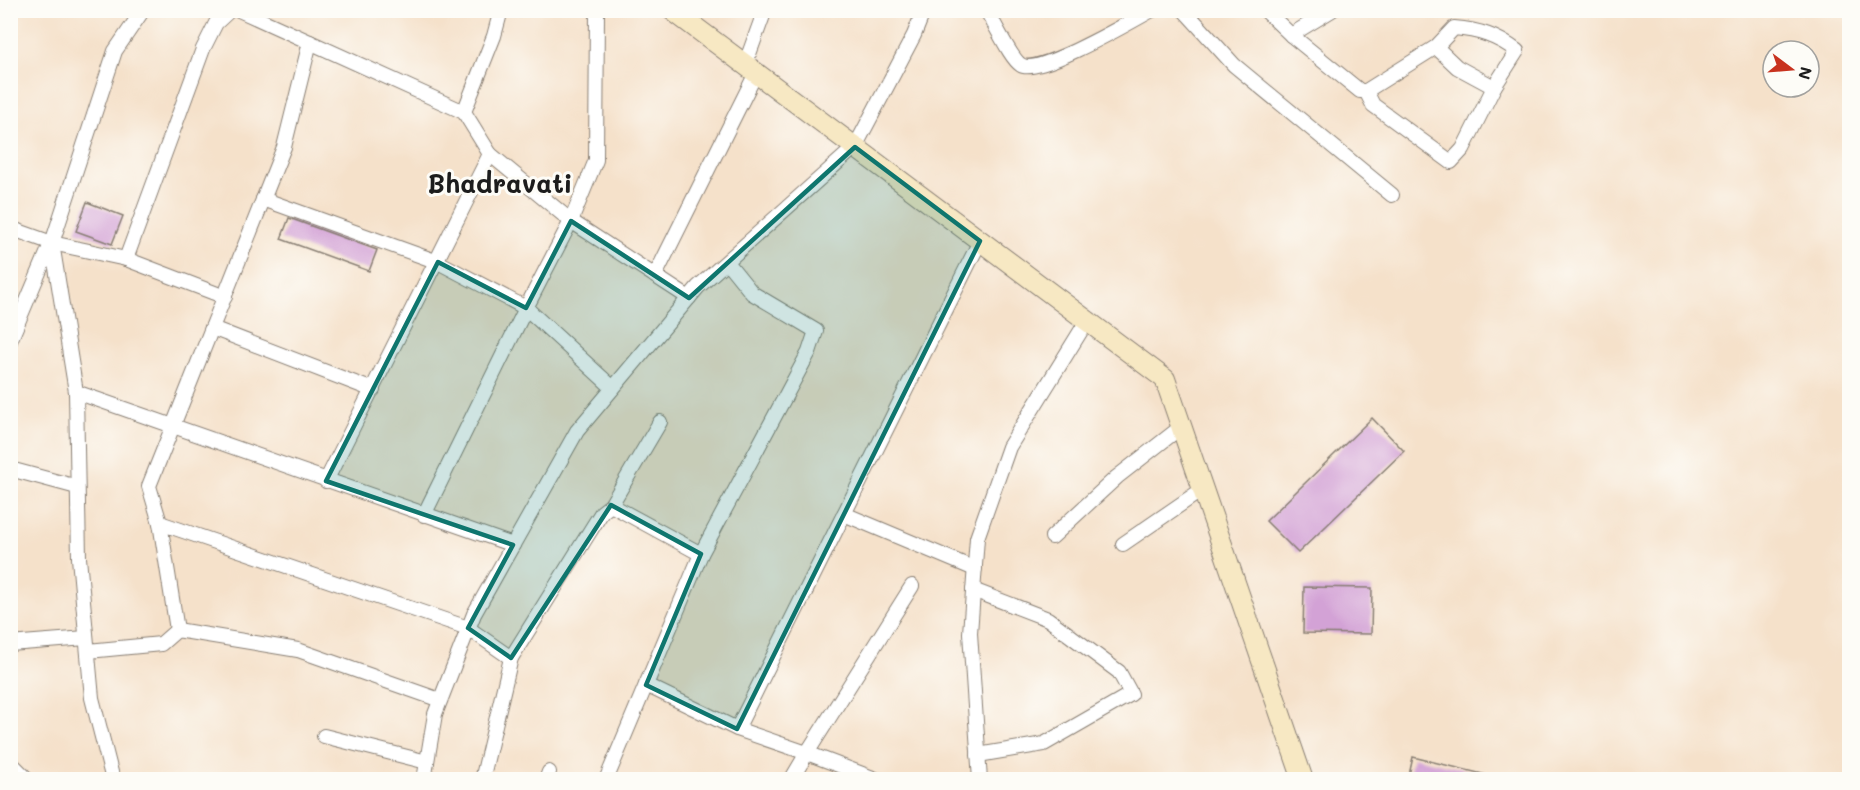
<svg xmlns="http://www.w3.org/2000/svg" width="1860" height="790" viewBox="0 0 1860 790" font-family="Mali,sans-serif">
  <rect width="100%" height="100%" fill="#fdfcf7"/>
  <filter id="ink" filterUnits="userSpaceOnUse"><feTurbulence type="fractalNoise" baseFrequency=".0167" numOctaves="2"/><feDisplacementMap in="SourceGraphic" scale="12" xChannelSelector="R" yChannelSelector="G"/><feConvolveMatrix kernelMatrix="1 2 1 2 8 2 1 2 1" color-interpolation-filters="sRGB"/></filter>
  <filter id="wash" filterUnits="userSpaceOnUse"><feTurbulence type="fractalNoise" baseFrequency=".008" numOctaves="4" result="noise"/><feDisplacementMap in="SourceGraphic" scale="24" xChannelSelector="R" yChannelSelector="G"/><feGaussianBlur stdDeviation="1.35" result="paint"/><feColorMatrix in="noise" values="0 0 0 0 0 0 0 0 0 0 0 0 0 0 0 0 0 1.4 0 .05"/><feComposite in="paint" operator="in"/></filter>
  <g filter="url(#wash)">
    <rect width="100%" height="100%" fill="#f5e1ca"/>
    <g id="blocks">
      <g fill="#d3a2d6">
        <polygon points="87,202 123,216 112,244 76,231"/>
        <polygon points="289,218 377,250 369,271 281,239"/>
        <polygon points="1372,418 1404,451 1298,553 1266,521"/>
        <polygon points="1304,587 1372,588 1371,634 1303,633"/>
        <polygon points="1413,757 1487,775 1487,780 1430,780 1409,775"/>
      </g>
    </g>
  </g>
  <g filter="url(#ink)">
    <use href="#blocks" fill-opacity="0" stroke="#887e73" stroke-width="1.5"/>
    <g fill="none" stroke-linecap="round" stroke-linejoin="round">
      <g stroke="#887e73" stroke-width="16">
        <g id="street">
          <polyline points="239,10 464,112 490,154"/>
          <path d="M 986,10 C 995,23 1010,58 1021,65 C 1038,76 1132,21 1152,10"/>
          <polyline points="1184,10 1234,65 1392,195"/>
          <path d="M 1265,10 L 1291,35 L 1360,91 L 1366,91 L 1436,47 L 1454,28 C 1479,30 1497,36 1517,51 L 1494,87 L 1463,149 L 1451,162 L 1373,105 L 1366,91"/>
          <polyline points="1291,35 1332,10"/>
          <polyline points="1436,47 1457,67 1494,87"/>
          <polyline points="745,65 765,10"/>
          <polyline points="464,112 494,36 501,10"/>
          <polyline points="263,199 438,262 526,308 613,388"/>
          <polyline points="10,228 52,243 126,259 225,297"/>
          <polyline points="126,259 203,49 216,23 230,10"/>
          <polyline points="655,276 756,73"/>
          <polyline points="212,328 373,390"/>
          <polyline points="10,341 51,244"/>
          <polyline points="76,392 513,545"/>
          <polyline points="10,469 77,487"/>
          <polyline points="326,481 490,154 571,221 689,298"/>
          <polyline points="611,505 701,554"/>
          <polyline points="844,514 975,569"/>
          <polyline points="424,515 526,308 571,221 596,160 597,10"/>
          <polyline points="160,523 149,486 284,147 310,42"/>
          <polyline points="1052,537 1117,477 1181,427"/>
          <polyline points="1123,544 1203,489"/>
          <polyline points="973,590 1048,619 1119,672 1131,694 1044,744 978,755"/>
          <polyline points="177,630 160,523 468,628 511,658"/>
          <polyline points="10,644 86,638"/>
          <polyline points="88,651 161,644 177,630 298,650 440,700"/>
          <polyline points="646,685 737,729"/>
          <polyline points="324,736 427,762"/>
          <polyline points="10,762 28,780"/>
          <polyline points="113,780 92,698 79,558 76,392 52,243 115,51 143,10"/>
          <polyline points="424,780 435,714 474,614 577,431 698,287 855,147 914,35 924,10"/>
          <polyline points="482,780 511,658 602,512 611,505 660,422"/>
          <polyline points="546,780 549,772"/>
          <polyline points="606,780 701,554 809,352 816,331 752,293 727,262"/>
          <polyline points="791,780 807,753 737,729 980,241"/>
          <polyline points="878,780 807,753 912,586"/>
          <polyline points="980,780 970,633 977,538 1009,447 1087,321"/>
        </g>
      </g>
      <g stroke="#887e73" stroke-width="22">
        <polyline id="secondary" points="672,10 1165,379 1303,780"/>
      </g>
      <use href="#street" stroke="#fff" stroke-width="14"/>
      <use href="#secondary" stroke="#f7e8c3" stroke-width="20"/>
    </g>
  </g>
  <path fill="#0f766e" fill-opacity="0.2" stroke="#0f766e" stroke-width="4.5" stroke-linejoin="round" d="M 855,147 L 980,241 L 737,729 L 646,685 L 701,554 L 611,505 L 511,658 L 468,628 L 513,545 L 326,481 L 438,262 L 526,308 L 571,221 L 689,298 Z"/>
  <g text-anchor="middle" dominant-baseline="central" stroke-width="6" stroke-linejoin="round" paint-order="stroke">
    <g font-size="26" font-weight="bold" fill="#1c1c1c" stroke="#fdfcf7">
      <text x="500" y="183">Bhadravati</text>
    </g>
  </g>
  <rect width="1860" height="790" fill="none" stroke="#fdfcf7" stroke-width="36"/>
  <g transform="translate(1791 69) rotate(106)"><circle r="28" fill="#fdfcf7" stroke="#a3a29f" stroke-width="1.5"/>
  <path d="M0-4.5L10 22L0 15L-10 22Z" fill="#c8321e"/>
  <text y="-9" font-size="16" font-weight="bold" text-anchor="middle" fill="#1c1c1c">N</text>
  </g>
</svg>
